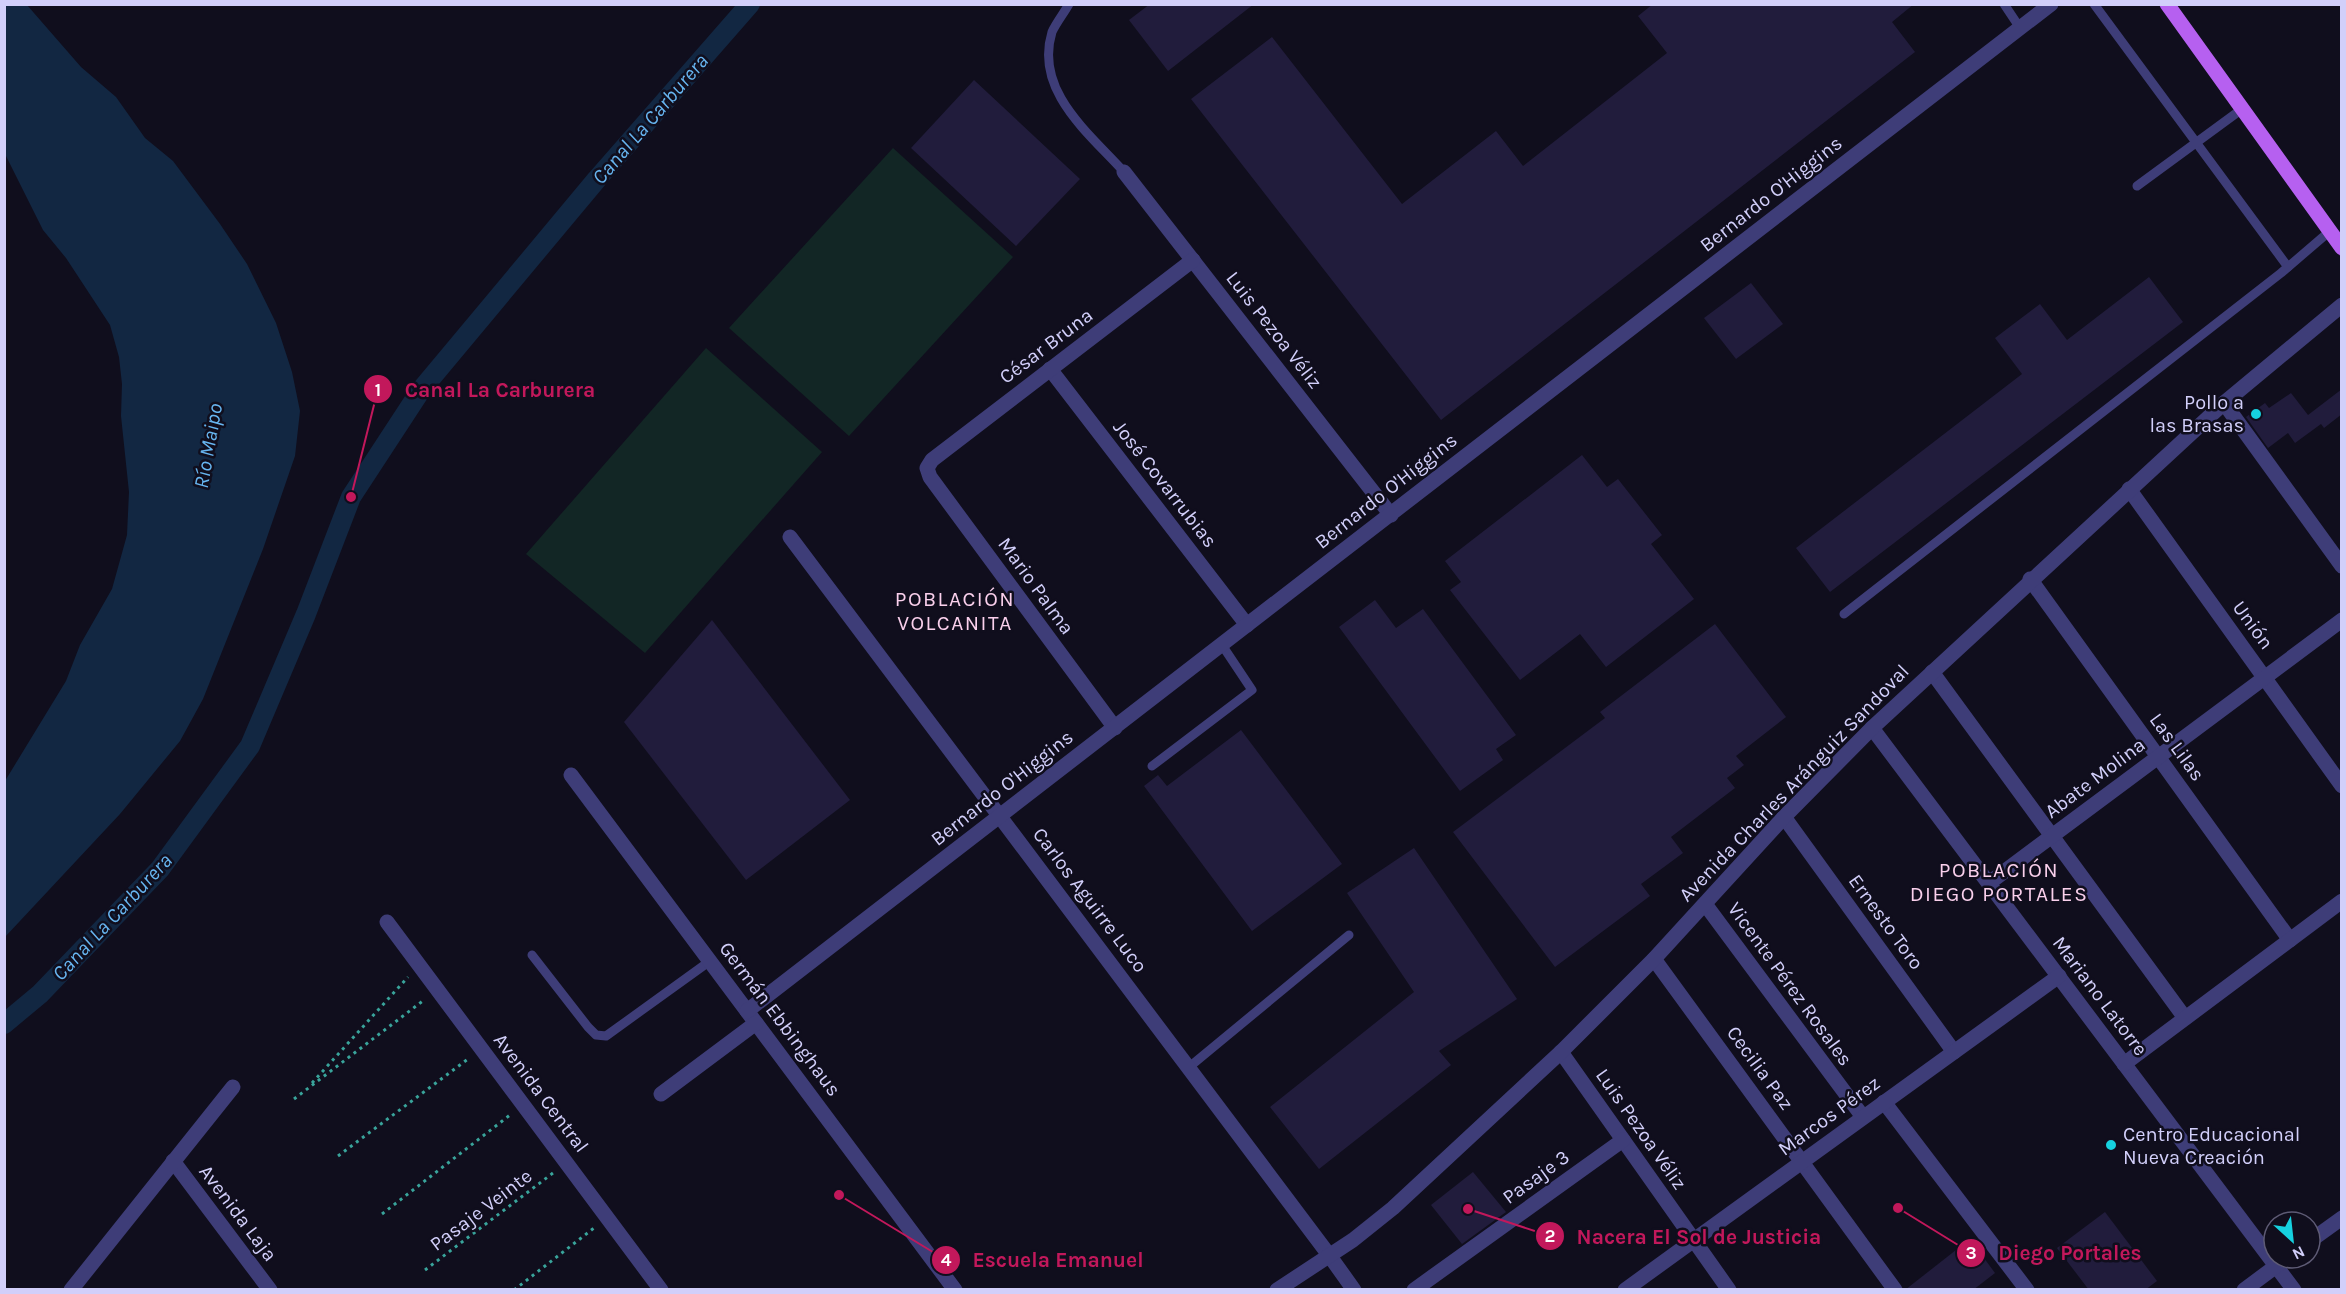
<svg xmlns="http://www.w3.org/2000/svg" width="2346" height="1294" viewBox="0 0 2346 1294" font-family="Karla,sans-serif">
  <rect width="100%" height="100%" fill="#100e1d"/>
  <g fill="#122625">
    <polygon points="893,148 1013,257 849,436 729,328"/>
    <polygon points="706,348 822,452 645,653 526,554"/>
  </g>
  <polygon fill="#122742" points="5,4 27,5 81,67 116,97 145,138 173,161 220,224 247,264 276,323 292,372 300,411 295,456 263,549 203,699 180,741 120,814 5,937 5,781 66,681 80,645 112,589 127,535 129,492 121,416 122,384 119,357 110,325 66,258 43,230 5,154"/>
  <g fill="none" stroke-linecap="round" stroke-linejoin="round">
    <polyline stroke="#122742" stroke-width="20" points="4,1024 40,994 160,869 250,746 306,614 351,497 421,390 597,179 750,4"/>
  </g>
  <g fill="#211c3c">
    <polygon points="1150,4 1254,4 1168,71 1129,20"/>
    <polygon points="1653,4 1914,4 1892,22 1915,52 1441,420 1191,99 1272,37 1402,204 1496,131 1523,166 1667,53 1638,16"/>
    <polygon points="974,80 1080,179 1016,246 911,148"/>
    <polygon points="2149,277 2183,322 1830,592 1796,548 2022,374 1995,338 2040,304 2067,340"/>
    <polygon points="1751,283 1783,324 1736,359 1704,318"/>
    <polygon points="2342,389 2342,414 2324,428 2321,424 2295,443 2288,433 2268,448 2246,417 2265,403 2269,408 2291,393 2308,415"/>
    <polygon points="1582,455 1607,487 1618,479 1662,535 1651,544 1694,599 1606,667 1580,634 1520,680 1450,590 1461,582 1445,561"/>
    <polygon points="1375,600 1396,628 1423,609 1516,735 1496,749 1503,760 1460,791 1339,627"/>
    <polygon points="712,620 850,800 746,880 624,722"/>
    <polygon points="1715,624 1786,717 1736,756 1744,765 1727,778 1735,788 1671,837 1683,853 1641,884 1650,896 1555,967 1453,832 1605,718 1600,712"/>
    <polygon points="1241,730 1342,864 1252,931 1144,786 1158,775 1167,786"/>
    <polygon points="1414,848 1517,999 1439,1051 1451,1065 1319,1169 1270,1107 1414,992 1347,893"/>
    <polygon points="1473,1172 1506,1212 1462,1244 1431,1205"/>
    <polygon points="2105,1212 2157,1281 2145,1290 2089,1290 2057,1248"/>
    <polygon points="1970,1239 1995,1273 1973,1290 1905,1290"/>
  </g>
  <g fill="none" stroke-linecap="round" stroke-linejoin="round">
    <g stroke="#39a49b" stroke-width="3" stroke-dasharray="3 4.5" stroke-linecap="butt">
      <polyline points="312,1083 408,977"/>
      <polyline points="294,1099 424,1000"/>
      <polyline points="338,1156 468,1059"/>
      <polyline points="382,1214 510,1115"/>
      <polyline points="425,1270 553,1173"/>
      <polyline points="514,1290 594,1228"/>
    </g>
    <g stroke="#3e3d78" stroke-width="9">
      <path d="M 1069,4 C 1064,13 1056,23 1052,32 C 1034,91 1089,133 1124,172"/>
      <polyline points="2004,4 2020,28"/>
      <polyline points="2094,4 2288,267"/>
      <polyline points="2137,186 2242,109"/>
      <polyline points="1844,614 2281,273 2330,231"/>
      <polyline points="1152,766 1252,690 1222,645"/>
      <polyline points="532,955 588,1027 596,1035 606,1036 710,961"/>
      <polyline points="1188,1068 1349,935"/>
    </g>
    <g stroke="#3e3d78" stroke-width="15">
      <polyline points="1124,172 1391,515"/>
      <polyline points="1050,369 1247,625"/>
      <polyline points="2224,403 2342,566"/>
      <polyline points="2129,489 2342,786"/>
      <polyline points="790,537 1329,1255"/>
      <polyline points="2030,579 2290,940"/>
      <polyline points="1932,672 2185,1018"/>
      <polyline points="1115,728 930,477 927,468 932,460 1193,260"/>
      <polyline points="1872,728 2294,1290"/>
      <polyline points="571,775 955,1290"/>
      <polyline points="1784,817 1954,1052"/>
      <polyline points="1989,883 2342,620"/>
      <polyline points="1705,904 1863,1117"/>
      <polyline points="387,922 661,1290"/>
      <polyline points="1654,959 1895,1290"/>
      <polyline points="747,1011 2051,4"/>
      <polyline points="1561,1052 1729,1290"/>
      <polyline points="2124,1064 2342,901"/>
      <polyline points="661,1094 756,1023"/>
      <polyline points="1884,1102 2027,1290"/>
      <polyline points="173,1161 270,1290"/>
      <polyline points="71,1290 233,1087"/>
      <polyline points="1414,1290 1623,1140"/>
      <polyline points="1625,1290 2059,976"/>
    </g>
    <g stroke="#3e3d78" stroke-width="15">
      <polyline points="2310,1241 2342,1218"/>
      <polyline points="1329,1255 1354,1290"/>
      <polyline points="1277,1290 1353,1240 1393,1208 1561,1052 1654,959 1784,817 1872,728 2224,403 2342,305"/>
      <polyline points="2244,1290 2287,1258"/>
    </g>
    <polyline stroke="#b660f0" stroke-width="15" points="2167,4 2342,248"/>
  </g>
  <g fill="#16d1df" stroke="#100e1d" stroke-width="2">
    <circle cx="2256" cy="414" r="6"/>
    <circle cx="2111" cy="1145" r="6"/>
  </g>
  <g text-anchor="middle" dominant-baseline="central" stroke-width="5" stroke-linejoin="round" paint-order="stroke">
    <g font-size="20" fill="#d2cffa" stroke="#100e1d">
      <text transform="translate(1771 194) rotate(-38)">Bernardo O'Higgins</text>
      <text transform="translate(1274 330) rotate(52)">Luis Pezoa Véliz</text>
      <text transform="translate(1046 346) rotate(-37)">César Bruna</text>
      <text transform="translate(1165 484) rotate(52)">José Covarrubias</text>
      <text transform="translate(1386 491) rotate(-38)">Bernardo O'Higgins</text>
      <text transform="translate(1036 586) rotate(54)">Mario Palma</text>
      <text transform="translate(2253 625) rotate(54)">Unión</text>
      <text transform="translate(2177 747) rotate(54)">Las Lilas</text>
      <text transform="translate(2095 778) rotate(-37)">Abate Molina</text>
      <text transform="translate(1794 783) rotate(-46)">Avenida Charles Aránguiz Sandoval</text>
      <text transform="translate(1002 788) rotate(-38)">Bernardo O'Higgins</text>
      <text transform="translate(1090 900) rotate(53)">Carlos Aguirre Luco</text>
      <text transform="translate(1886 922) rotate(54)">Ernesto Toro</text>
      <text transform="translate(1790 984) rotate(54)">Vicente Pérez Rosales</text>
      <text transform="translate(2100 996) rotate(53)">Mariano Latorre</text>
      <text transform="translate(780 1019) rotate(53)">Germán Ebbinghaus</text>
      <text transform="translate(1760 1068) rotate(54)">Cecilia Paz</text>
      <text transform="translate(541 1093) rotate(53)">Avenida Central</text>
      <text transform="translate(1829 1116) rotate(-36)">Marcos Pérez</text>
      <text transform="translate(1641 1129) rotate(55)">Luis Pezoa Véliz</text>
      <text transform="translate(1536 1177) rotate(-36)">Pasaje 3</text>
      <text transform="translate(481 1210) rotate(-37)">Pasaje Veinte</text>
      <text transform="translate(238 1213) rotate(53)">Avenida Laja</text>
    </g>
    <g font-size="20" fill="#d2cffa" stroke="#100e1d" text-anchor="end">
      <text x="2244" y="402">Pollo a<tspan x="2244" dy="23">las Brasas</tspan></text>
      <text x="2123" y="1134" text-anchor="start">Centro Educacional<tspan x="2123" dy="23">Nueva Creación</tspan></text>
    </g>
    <g font-size="21" font-style="italic" fill="#67b5f0" stroke="#100e1d">
      <text transform="translate(650 119) rotate(-49)">Canal La Carburera</text>
      <text transform="translate(208 446) rotate(-80)">Río Maipo</text>
      <text transform="translate(112 917) rotate(-47)">Canal La Carburera</text>
    </g>
    <g font-size="21" letter-spacing="1.5" fill="#fad0ec" stroke="#100e1d">
      <text x="955" y="599">POBLACIÓN<tspan x="955" dy="24">VOLCANITA</tspan></text>
      <text x="1999" y="870">POBLACIÓN<tspan x="1999" dy="24">DIEGO PORTALES</tspan></text>
    </g>
  </g>
  <path fill="none" stroke="#c2185b" stroke-width="2" d="M351 497L378 389M1468 1209L1550 1236M1898 1208L1971 1253M839 1195L946 1260"/>
  <g fill="#c2185b" stroke="#100e1d" stroke-width="2">
    <circle cx="351" cy="497" r="6"/>
    <circle cx="1468" cy="1209" r="6"/>
    <circle cx="1898" cy="1208" r="6"/>
    <circle cx="839" cy="1195" r="6"/>
    <circle cx="378" cy="389" r="15"/>
    <circle cx="1550" cy="1236" r="15"/>
    <circle cx="1971" cy="1253" r="15"/>
    <circle cx="946" cy="1260" r="15"/>
  </g>
  <g font-size="18" text-anchor="middle" font-weight="bold" fill="#fff">
    <text x="378" y="396">1</text>
    <text x="1550" y="1242">2</text>
    <text x="1971" y="1259">3</text>
    <text x="946" y="1266">4</text>
  </g>
  <g font-size="21" text-anchor="middle" font-weight="bold" fill="#c2185b" stroke="#100e1d" stroke-width="5" stroke-linejoin="round" paint-order="stroke">
    <text x="500" y="397">Canal La Carburera</text>
    <text x="1699" y="1244">Nacera El Sol de Justicia</text>
    <text x="2070" y="1260">Diego Portales</text>
    <text x="1058" y="1267">Escuela Emanuel</text>
  </g>
  <rect width="2346" height="1294" fill="none" stroke="#d2cffa" stroke-width="12"/>
  <g transform="translate(2292 1240) rotate(153)"><circle r="28" fill="#100e1d" stroke="#5e5b75" stroke-width="1.5"/>
  <path d="M0-4.5L10 22L0 15L-10 22Z" fill="#16d1df"/>
  <text y="-9" font-size="16" font-weight="bold" text-anchor="middle" fill="#d2cffa">N</text>
  </g>
</svg>
